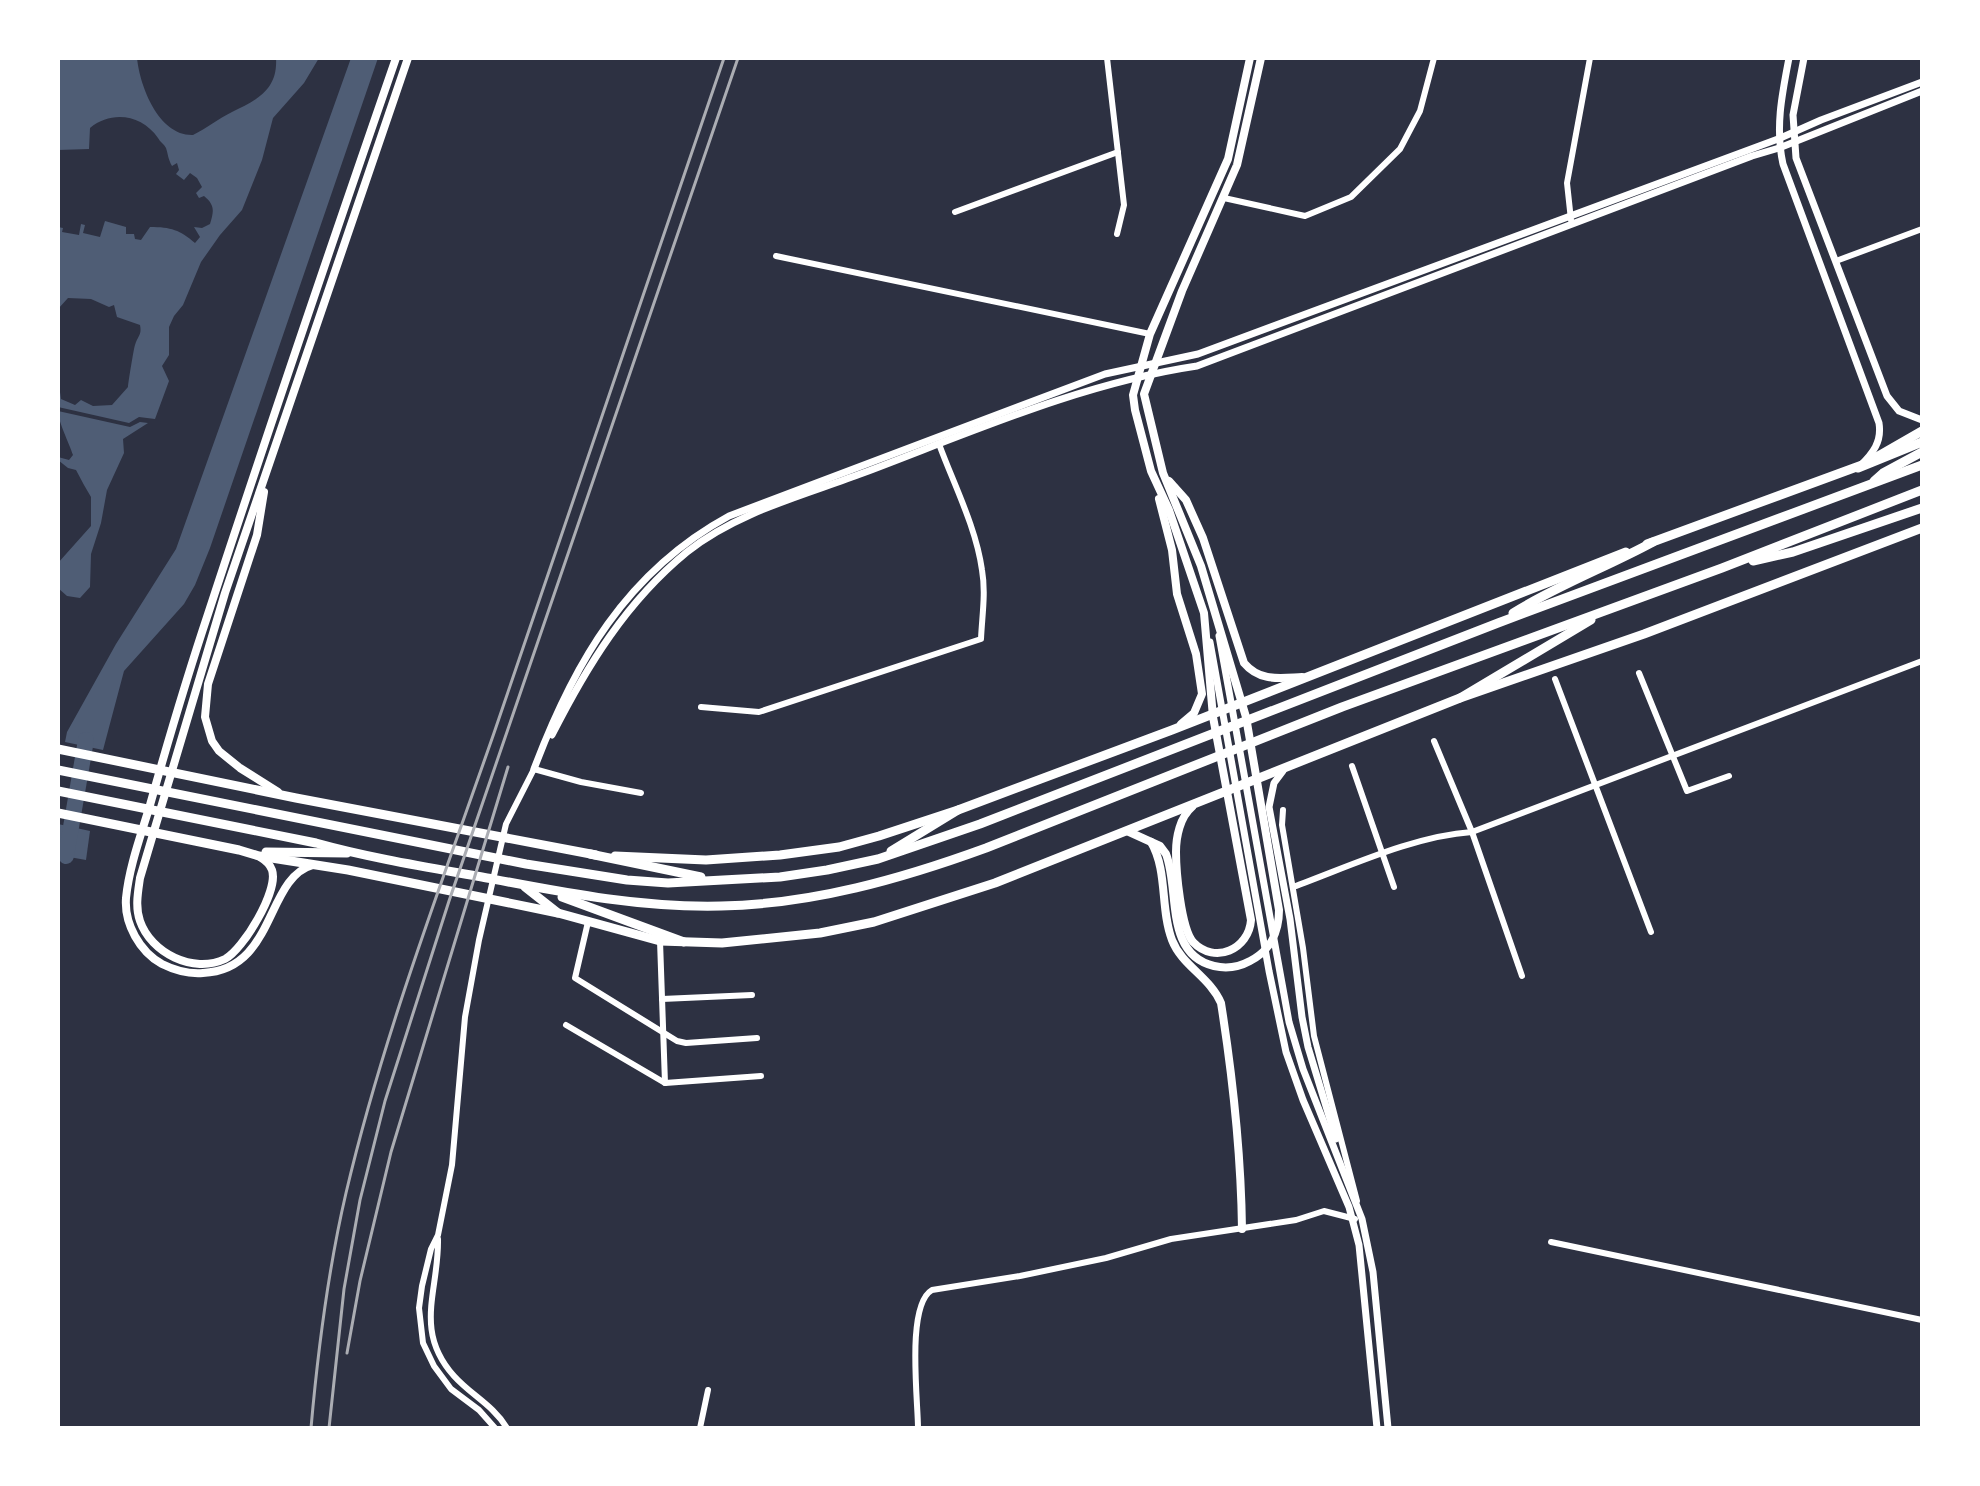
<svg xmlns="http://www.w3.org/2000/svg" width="1980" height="1486" viewBox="0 0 1980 1486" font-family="'Open Sans',sans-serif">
  <rect width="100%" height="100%" fill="#2d3142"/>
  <g fill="#4f5d75">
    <path d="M 58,58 L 137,58 C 140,87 159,136 193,135 C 207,128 218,119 232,112 C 257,100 278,90 276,58 L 319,58 L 304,83 L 273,118 L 262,160 L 242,210 L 220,235 L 201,262 L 183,305 L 174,316 L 169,327 L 169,355 L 162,366 L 169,381 L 155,419 L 139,417 L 129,423 L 58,407 L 58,378 L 61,399 L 75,405 L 81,400 L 93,406 L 112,405 L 128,387 C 128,384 134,347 135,345 C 138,335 142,335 140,325 L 117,317 L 114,305 L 109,307 L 91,299 L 68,298 L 58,309 L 58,227 L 63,228 L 62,232 L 79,235 L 81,224 L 85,225 L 83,233 L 100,237 L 105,221 L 126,227 L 126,234 L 134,234 L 135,239 L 141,240 L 150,227 C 171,227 180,230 195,243 L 200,237 L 194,227 L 202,228 L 210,224 C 214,211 215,205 204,196 L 199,198 L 196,193 L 202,187 L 197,178 L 190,173 L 184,180 L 176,174 L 179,170 L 177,163 L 172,166 C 168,159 168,154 166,148 C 164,144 160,142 158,138 C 142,115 112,110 90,128 L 89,149 L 58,150 Z"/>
    <polygon points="351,58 378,58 210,548 195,585 184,604 124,671 103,750 65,742 67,732 116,644 176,549"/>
    <path d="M 58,411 L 130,427 L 140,422 L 148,423 L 123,439 L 124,453 L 107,490 L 101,523 L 91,554 L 90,587 L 80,598 L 67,596 L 58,588 L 58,563 L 91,526 L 91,497 L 84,485 L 76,470 L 68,468 L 58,460 L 58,457 L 69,460 L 73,455 C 69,443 58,421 58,411 Z"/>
    <polygon points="58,824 90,831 86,860 58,855"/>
  </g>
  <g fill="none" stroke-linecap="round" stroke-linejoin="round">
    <polyline stroke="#4f5d75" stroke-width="16" points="66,856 86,740"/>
    <g stroke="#fff" stroke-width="6">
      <polyline points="1107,58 1124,205 1117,234"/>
      <polyline points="1224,198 1305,216 1351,197 1400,149 1420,111 1434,58"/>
      <polyline points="955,212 1118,152"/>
      <polyline points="1571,220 1567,183 1590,58"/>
      <polyline points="776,256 1150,334"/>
      <polyline points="1836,261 1922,229"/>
      <polyline points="1639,673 1687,791 1729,776"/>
      <polyline points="1555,679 1651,932"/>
      <path d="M 701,707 L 759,712 L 981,639 C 982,616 986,593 982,570 C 976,527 954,485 939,444"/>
      <polyline points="1434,741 1472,832 1522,976"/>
      <polyline points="1352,766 1394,887"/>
      <polyline points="1283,810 1282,825 1303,948 1314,1036 1357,1201"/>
      <path d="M 1293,887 C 1348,867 1413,836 1472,832 L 1922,661"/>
      <polyline points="588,922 575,978 677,1041 686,1043 757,1038"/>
      <polyline points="660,941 665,1083"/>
      <polyline points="662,999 752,995"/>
      <polyline points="566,1025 665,1083 761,1076"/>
      <path d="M 438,1239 C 439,1291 413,1330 454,1376 C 471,1395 493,1405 507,1428"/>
      <polyline points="1551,1242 1922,1320"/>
      <polyline points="495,1428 479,1410 451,1389 434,1366 423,1343 419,1308 422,1286 431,1249 438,1235 452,1165 465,1017 479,940 506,824 534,769 581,782 641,793"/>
      <polyline points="700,1428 708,1390"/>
      <path d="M 918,1428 C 918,1400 906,1305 932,1290 L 1020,1276 L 1106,1258 L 1171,1239 L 1296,1220 L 1324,1211 L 1355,1219"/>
    </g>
    <g stroke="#fff" stroke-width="7">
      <path d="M 1789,58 C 1782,94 1775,128 1783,164 L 1879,423 C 1882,442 1873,453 1860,466"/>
      <polyline points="1804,58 1793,115 1796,158 1887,396 1899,411 1922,420"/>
      <polyline points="1219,636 1289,1022 1303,1069 1362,1219 1373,1272 1388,1428"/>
      <polyline points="1210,642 1269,971 1286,1052 1303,1100 1349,1207 1359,1245 1377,1428"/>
      <path d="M 552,735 C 587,666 626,602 687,552 C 737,512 805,495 863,473 C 972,432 1082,383 1197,366 L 1752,156 L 1779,148 L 1922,91"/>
      <path d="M 534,769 C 574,663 626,572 729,516 L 1105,374 L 1198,354 L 1778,139 L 1821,120 L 1922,82"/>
      <polyline points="1283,771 1274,783 1269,807 1290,919 1302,1017 1308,1047 1336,1139"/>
    </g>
    <g stroke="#fff" stroke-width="8">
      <path d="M 1169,481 L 1186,500 L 1203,538 L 1244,663 C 1260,682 1280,678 1302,677"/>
      <polyline points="264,492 257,535 208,684 205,717 212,741 219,751 240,768 278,792"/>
      <polyline points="1159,499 1172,550 1177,594 1196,654 1202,694 1194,713 1181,724"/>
      <path d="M 1192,807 C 1180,817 1176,837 1176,852 C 1176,871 1181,928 1193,942 C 1215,965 1249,949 1251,920 L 1213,717 L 1204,613 L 1169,510 L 1151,471 L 1135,410 L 1133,395 L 1150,334 L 1228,159 L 1250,58"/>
      <path d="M 1127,831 L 1160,846 L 1166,854 C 1180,890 1164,954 1214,966 C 1227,969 1239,967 1250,961 C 1270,951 1279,932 1279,910 L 1246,717 L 1201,566 L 1163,473 L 1144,394 L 1182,291 L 1237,165 L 1261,58"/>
      <path d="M 1151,842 C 1168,871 1160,909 1172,940 C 1182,966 1210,977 1221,1003 C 1233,1079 1241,1152 1242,1229"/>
      <path d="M 260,857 C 265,860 270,864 272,870 C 279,890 243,950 225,959 C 193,974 151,953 140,921 C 135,907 138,892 140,878 L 225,593 L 408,58"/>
      <path d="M 313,865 C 265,878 276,970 203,973 C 190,974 174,970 162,964 C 140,952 124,924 126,898 C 129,867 141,835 150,805 C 168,741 187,677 208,614 C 269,428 332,243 396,58"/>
    </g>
    <g stroke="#fff" stroke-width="9">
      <polyline points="1875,458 1922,431"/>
      <polyline points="1647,544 1862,465"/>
      <polyline points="58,749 296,798 596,855"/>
      <polyline points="58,813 239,850 259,856 348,870 558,913 660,941 722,943 820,933 874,922 995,883 1460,698 1644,634 1922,528"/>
      <polyline points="266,852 347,853"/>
      <polyline points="615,856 706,860 780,855 839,847 879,836 958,810 1172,730 1626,552"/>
    </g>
    <g stroke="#fff" stroke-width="9">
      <polyline points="1858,468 1922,442"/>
      <polyline points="1874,481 1883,473 1922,452"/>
      <polyline points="1753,561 1793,552 1922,508"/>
      <path d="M 1513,613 C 1558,585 1607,567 1653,542"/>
      <polyline points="1460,698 1591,620"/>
      <polyline points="58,770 526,864 627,880 668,883 780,877 827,870 878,859 980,824 1498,623 1922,465"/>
      <path d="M 58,791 L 316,843 C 370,858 426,867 482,877 C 561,892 640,908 721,906 C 813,904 901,879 986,848 L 1342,707 L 1722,568 L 1922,490"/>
      <polyline points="891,851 958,810"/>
      <polyline points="590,854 701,877"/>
      <polyline points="525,887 558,913"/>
      <polyline points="562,897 684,942"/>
    </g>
    <g stroke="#abadb3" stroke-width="3">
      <polyline points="347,1353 360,1281 391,1152 508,767"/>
      <path d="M 311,1428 C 318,1349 328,1270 346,1193 C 383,1036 441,885 494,733 C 571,508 647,283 724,58"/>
      <polyline points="329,1428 344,1289 360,1200 385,1101 449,901 738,58"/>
    </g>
  </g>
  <rect width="1980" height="1486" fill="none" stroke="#ffffff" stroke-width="120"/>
</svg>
